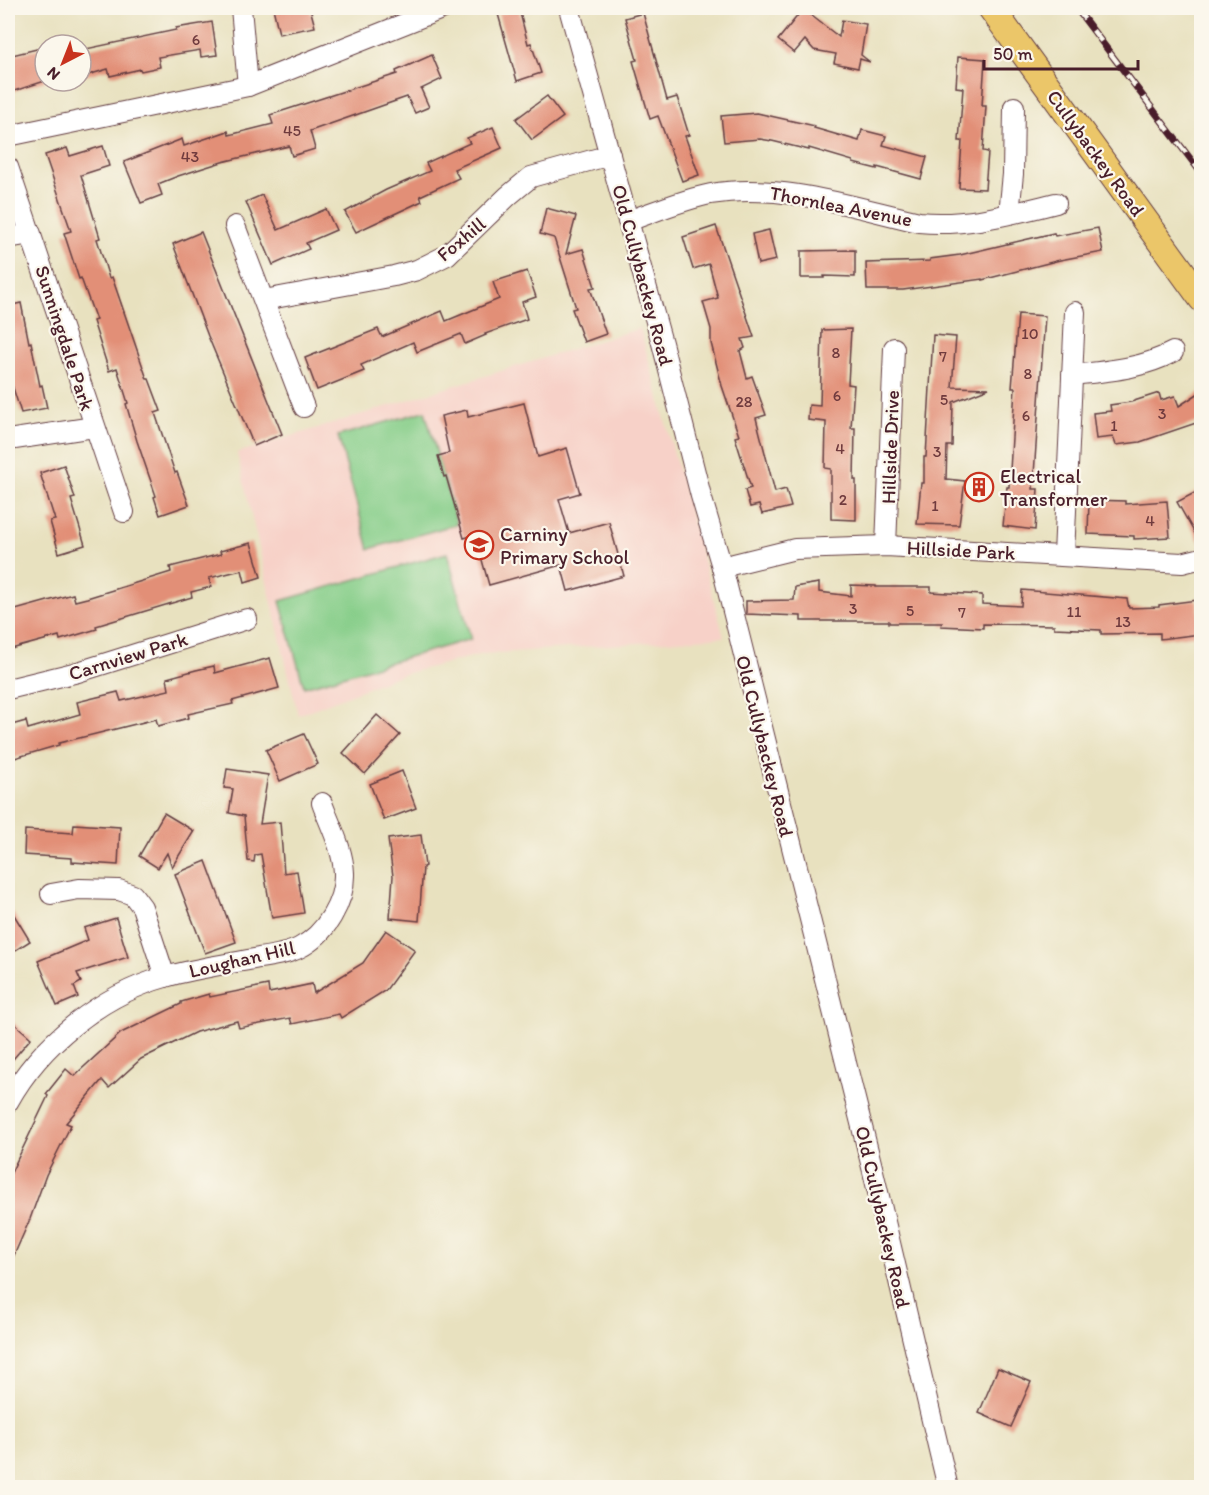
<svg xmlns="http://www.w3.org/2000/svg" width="1209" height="1495" viewBox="0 0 1209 1495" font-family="Itim,sans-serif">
  <rect width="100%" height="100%" fill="#fbf7ec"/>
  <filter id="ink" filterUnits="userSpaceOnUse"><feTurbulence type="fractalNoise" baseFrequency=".0167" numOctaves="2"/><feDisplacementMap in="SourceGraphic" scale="12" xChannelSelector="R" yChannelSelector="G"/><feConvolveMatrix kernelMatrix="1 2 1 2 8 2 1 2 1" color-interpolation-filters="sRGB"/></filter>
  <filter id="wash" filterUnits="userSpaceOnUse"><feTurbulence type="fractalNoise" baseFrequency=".008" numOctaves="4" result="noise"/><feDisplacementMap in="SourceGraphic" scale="24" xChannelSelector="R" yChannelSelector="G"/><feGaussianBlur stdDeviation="1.35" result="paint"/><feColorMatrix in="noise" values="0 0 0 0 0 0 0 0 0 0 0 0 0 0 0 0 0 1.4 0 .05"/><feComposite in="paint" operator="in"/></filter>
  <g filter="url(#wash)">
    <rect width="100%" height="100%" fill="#e8e1bf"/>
    <polygon fill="#f7d1c8" points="640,328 724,637 483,654 400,675 298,715 237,453"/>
    <g fill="#85cd88" stroke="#68765a" stroke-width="1.5">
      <polygon points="425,411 457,524 369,549 338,436"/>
      <polygon points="447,553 471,639 304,687 280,601"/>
    </g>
    <g id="blocks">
      <g fill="#e28f77">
        <polygon points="273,8 310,8 315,27 279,34"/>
        <polygon points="519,9 528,44 531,43 541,73 517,81 498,14"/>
        <polygon points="803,9 839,37 842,20 866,24 861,55 870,62 860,59 858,68 834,63 836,54 814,50 805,40 794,53 778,40"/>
        <polygon points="643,13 667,100 677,97 689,135 685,136 699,175 682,181 658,116 650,119 633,61 637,60 625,18"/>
        <polygon points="212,22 217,55 201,57 200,50 158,57 160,67 141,71 140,69 110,76 108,69 81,77 81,50 176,30 176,28"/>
        <polygon points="45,47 45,81 8,93 8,56"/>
        <polygon points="432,55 442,79 421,89 429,107 415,113 407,97 310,131 315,149 292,156 289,146 222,162 178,176 158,184 162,195 141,203 124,162 182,139 184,146 228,131 229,135 273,124 270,115 397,74 396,71"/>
        <polygon points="958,57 985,59 982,106 986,106 983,151 988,152 985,189 959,188 962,141 959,141 963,88 956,87"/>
        <polygon points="547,96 563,117 532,140 516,119"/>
        <polygon points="757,113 815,126 814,128 859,141 862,130 886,136 883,145 927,157 921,179 877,167 877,169 853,163 853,161 809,148 809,150 772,141 760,139 724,142 721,116"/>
        <polygon points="493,127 502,148 454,169 459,178 420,196 422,201 356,232 345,212 386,190 430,171 426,163 470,143 467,138"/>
        <polygon points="103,146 109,166 81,175 100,238 97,239 109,278 112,277 147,379 149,379 161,411 155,413 175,473 177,472 189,505 160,515 154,497 156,496 137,441 126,404 128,403 117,368 109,371 93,321 96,320 81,278 79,279 64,233 71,231 45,155 67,148 70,156"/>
        <polygon points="262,195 278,230 326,209 336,230 306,243 309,249 273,265 246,202"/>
        <polygon points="546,208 576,216 566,254 583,249 595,287 590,288 606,334 584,342 572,309 576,308 554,238 540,234"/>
        <polygon points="716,226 754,337 742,339 745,348 740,351 747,378 752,376 766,415 756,418 775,492 786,489 791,507 762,514 759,505 750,507 745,490 751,488 735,437 739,436 722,386 711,343 711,329 703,302 718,298 709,264 693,269 683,237"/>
        <polygon points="1098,228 1103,252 1060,260 982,280 982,279 903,290 867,290 866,263 930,261 930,259 960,255 1054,233 1055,236"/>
        <polygon points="769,230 776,260 758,264 752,234"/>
        <polygon points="201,232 282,434 254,446 208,336 173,244"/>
        <polygon points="855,250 855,277 824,276 824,278 801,278 801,251"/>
        <polygon points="527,271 536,297 522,302 527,319 485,334 486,335 465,344 461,334 417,352 413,342 361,365 364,371 317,390 305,358 378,329 382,337 442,311 446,321 499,299 493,282"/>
        <polygon points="21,303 29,343 31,342 40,386 42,385 47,408 21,413 8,372 8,306"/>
        <polygon points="1018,314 1045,316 1033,489 1038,489 1035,530 1003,526 1007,487 1009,487 1015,388 1012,388"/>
        <polygon points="851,329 848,384 854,385 851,428 855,428 854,480 856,480 856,520 831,519 831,469 825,468 826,422 808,420 809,405 820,406 822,330"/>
        <polygon points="933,335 956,337 952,387 989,388 953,402 952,446 947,446 946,479 965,481 959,525 917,524 921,483 924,483 924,457 926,457"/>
        <polygon points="1202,391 1202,421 1140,442 1116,445 1113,437 1096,439 1093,413 1111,411 1110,405 1131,402 1159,393 1161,400 1175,396 1179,406"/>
        <polygon points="524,403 538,457 567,448 580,493 559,499 569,533 609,522 624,576 568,591 561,565 489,585 475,535 464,538 446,476 444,477 438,456 449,453 441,416 467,410 468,417"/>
        <polygon points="64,465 75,498 71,499 85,545 59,553 50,521 55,520 40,473"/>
        <polygon points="1202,489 1202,546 1177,502"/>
        <polygon points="1089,500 1125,501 1125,504 1167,501 1170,537 1134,539 1134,536 1088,534"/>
        <polygon points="251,543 261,577 245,582 242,570 209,578 211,587 191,592 192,597 96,626 97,629 60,640 59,636 11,649 8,637 8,612 73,594 75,601 87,598 171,572 170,567 221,554 220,551"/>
        <polygon points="819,583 819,592 851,596 851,585 876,586 876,587 931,587 931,592 982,595 982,604 1021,606 1022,590 1127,599 1129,608 1159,607 1159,605 1197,600 1201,634 1160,639 1160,633 1101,634 1101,630 1054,628 1054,625 983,624 983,628 941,626 942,623 889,623 889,621 801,621 801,616 746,614 746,601 794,600 795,587"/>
        <polygon points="270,658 279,688 232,701 233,704 188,714 189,718 158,726 156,719 59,743 59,745 8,760 8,726 26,721 28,729 80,714 77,702 118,692 121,701 169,690 167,678 196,670 214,666 215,673"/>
        <polygon points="377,715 400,735 365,774 343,753"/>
        <polygon points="304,734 318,764 280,781 266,750"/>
        <polygon points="227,769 268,775 260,824 280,822 284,873 297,871 304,913 272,918 261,854 255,855 254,862 248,861 244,816 229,813 233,789 224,788"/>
        <polygon points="402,771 416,808 384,820 370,784"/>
        <polygon points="164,813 194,831 172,867 167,853 158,868 139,856"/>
        <polygon points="74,824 120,827 118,865 72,862 72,858 24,855 25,830 73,833"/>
        <polygon points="421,835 425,866 423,867 419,921 390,918 393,876 388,839"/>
        <polygon points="206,861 236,942 205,953 175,874"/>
        <polygon points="8,905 30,941 8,955"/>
        <polygon points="116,918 128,957 77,973 81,982 74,986 78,997 57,1006 38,961 88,940 84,928"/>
        <polygon points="386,930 415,950 386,990 341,1018 339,1014 292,1024 290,1018 239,1028 237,1021 196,1032 141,1059 109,1088 102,1080 66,1123 71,1125 46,1175 30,1219 8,1269 8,1179 48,1096 46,1094 66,1069 74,1076 121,1033 181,1004 181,1002 209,994 210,997 268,985 269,993 312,984 314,993 363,963"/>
        <polygon points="8,1018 31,1038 8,1065"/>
        <polygon points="998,1368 1031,1382 1011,1427 979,1413"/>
      </g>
    </g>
  </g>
  <g filter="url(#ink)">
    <use href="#blocks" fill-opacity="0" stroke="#623c41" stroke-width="1.5"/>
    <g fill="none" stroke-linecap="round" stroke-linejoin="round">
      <g stroke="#623c41" stroke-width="22">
        <g id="minor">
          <polyline points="241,8 248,86"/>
          <polyline points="569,8 662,343 701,496 722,567 872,1167 948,1488"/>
          <polyline points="8,136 248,86 444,8"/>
          <polyline points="8,167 124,512"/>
          <polyline points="1009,214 1013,174 1014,107"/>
          <path d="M 628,221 C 654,212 684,199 711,194 C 779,182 853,207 919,222 C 965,227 1011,214 1056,203"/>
          <polyline points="235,226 304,407"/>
          <polyline points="8,238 31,234"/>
          <polyline points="264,300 394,276 417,270 447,255 508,196 531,177 610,155"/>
          <path d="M 1072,375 C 1108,371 1141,369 1173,352"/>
          <polyline points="8,440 94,427"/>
          <polyline points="886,546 894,348"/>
          <polyline points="1064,555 1075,312"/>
          <polyline points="722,567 795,549 886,546 1182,563 1202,558"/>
          <polyline points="8,689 78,672 247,619"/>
          <polyline points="51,894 79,889 119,890 133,895 142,907 165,977"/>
          <path d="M 8,1102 C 40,1044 101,995 165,977 C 196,968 228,964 259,958 C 273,956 287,954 299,948 C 325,935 345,902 344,873 C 343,849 330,825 322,803"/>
        </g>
      </g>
      <g stroke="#623c41" stroke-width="28">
        <polyline id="major" points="991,8 1202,299"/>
      </g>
      <use href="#minor" stroke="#fff" stroke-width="20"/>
      <use href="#major" stroke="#ebc669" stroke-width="26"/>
      <g stroke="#4a1f2b" stroke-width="7">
        <polyline id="rail" points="1076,8 1202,174"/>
      </g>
      <use href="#rail" stroke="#fbf7ec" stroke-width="4.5" stroke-dasharray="14" stroke-linecap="butt"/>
    </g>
  </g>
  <defs>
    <g id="building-ring" transform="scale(1.5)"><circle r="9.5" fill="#fbf7ec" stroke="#c8321e" stroke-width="1.5"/><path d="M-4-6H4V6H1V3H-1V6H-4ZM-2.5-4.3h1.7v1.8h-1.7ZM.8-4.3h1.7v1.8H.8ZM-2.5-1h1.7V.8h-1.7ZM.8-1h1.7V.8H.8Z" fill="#c8321e"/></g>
    <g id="school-ring" transform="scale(1.5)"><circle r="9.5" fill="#fbf7ec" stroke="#c8321e" stroke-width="1.5"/><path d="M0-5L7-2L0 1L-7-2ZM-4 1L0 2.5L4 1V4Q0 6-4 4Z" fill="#c8321e"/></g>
  </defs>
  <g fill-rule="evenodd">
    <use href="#building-ring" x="979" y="487"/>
    <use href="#school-ring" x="479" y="545"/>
  </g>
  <g text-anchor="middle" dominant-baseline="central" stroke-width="4.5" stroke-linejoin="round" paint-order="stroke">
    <g font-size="16" fill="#703b3e">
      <text x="196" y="39">6</text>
      <text x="292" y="130">45</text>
      <text x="190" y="156">43</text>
      <text x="1030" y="333">10</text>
      <text x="836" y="352">8</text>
      <text x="943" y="356">7</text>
      <text x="1028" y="373">8</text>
      <text x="837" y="395">6</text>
      <text x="944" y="399">5</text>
      <text x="744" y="401">28</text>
      <text x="1162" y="413">3</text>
      <text x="1026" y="415">6</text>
      <text x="1114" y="425">1</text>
      <text x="840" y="448">4</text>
      <text x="937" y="451">3</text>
      <text x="843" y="499">2</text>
      <text x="935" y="505">1</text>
      <text x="1150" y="520">4</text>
      <text x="853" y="608">3</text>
      <text x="910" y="610">5</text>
      <text x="1074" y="611">11</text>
      <text x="962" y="612">7</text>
      <text x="1123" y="621">13</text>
    </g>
    <g font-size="20" fill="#4a1f2b" stroke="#fbf7ec">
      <text transform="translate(1096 153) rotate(54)">Cullybackey Road</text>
      <text transform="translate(841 206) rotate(11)">Thornlea Avenue</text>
      <text transform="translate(461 239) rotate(-40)">Foxhill</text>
      <text transform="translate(643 275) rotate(75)">Old Cullybackey Road</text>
      <text transform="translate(65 338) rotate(72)">Sunningdale Park</text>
      <text transform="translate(890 447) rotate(-88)">Hillside Drive</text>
      <text transform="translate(961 550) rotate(3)">Hillside Park</text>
      <text transform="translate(128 656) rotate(-17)">Carnview Park</text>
      <text transform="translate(765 746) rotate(76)">Old Cullybackey Road</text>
      <text transform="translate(242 959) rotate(-13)">Loughan Hill</text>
      <text transform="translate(883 1217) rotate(77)">Old Cullybackey Road</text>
    </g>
    <g font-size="20" fill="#4a1f2b" stroke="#fbf7ec" text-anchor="start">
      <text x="1000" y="476">Electrical<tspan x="1000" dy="23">Transformer</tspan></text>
      <text x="500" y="534">Carniny<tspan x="500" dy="23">Primary School</tspan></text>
    </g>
  </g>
  <rect width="1209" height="1495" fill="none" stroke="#fbf7ec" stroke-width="30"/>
  <g transform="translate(63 63) rotate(222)"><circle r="28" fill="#fbf7ec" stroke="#b4a19f" stroke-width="1.5"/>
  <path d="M0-4.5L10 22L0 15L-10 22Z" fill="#c8321e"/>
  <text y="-9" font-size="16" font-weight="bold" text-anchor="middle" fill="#4a1f2b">N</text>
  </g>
  <path d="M984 60v9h154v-9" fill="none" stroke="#4a1f2b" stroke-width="3"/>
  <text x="993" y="60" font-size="18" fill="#4a1f2b" stroke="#fbf7ec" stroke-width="4.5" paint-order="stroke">50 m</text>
</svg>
